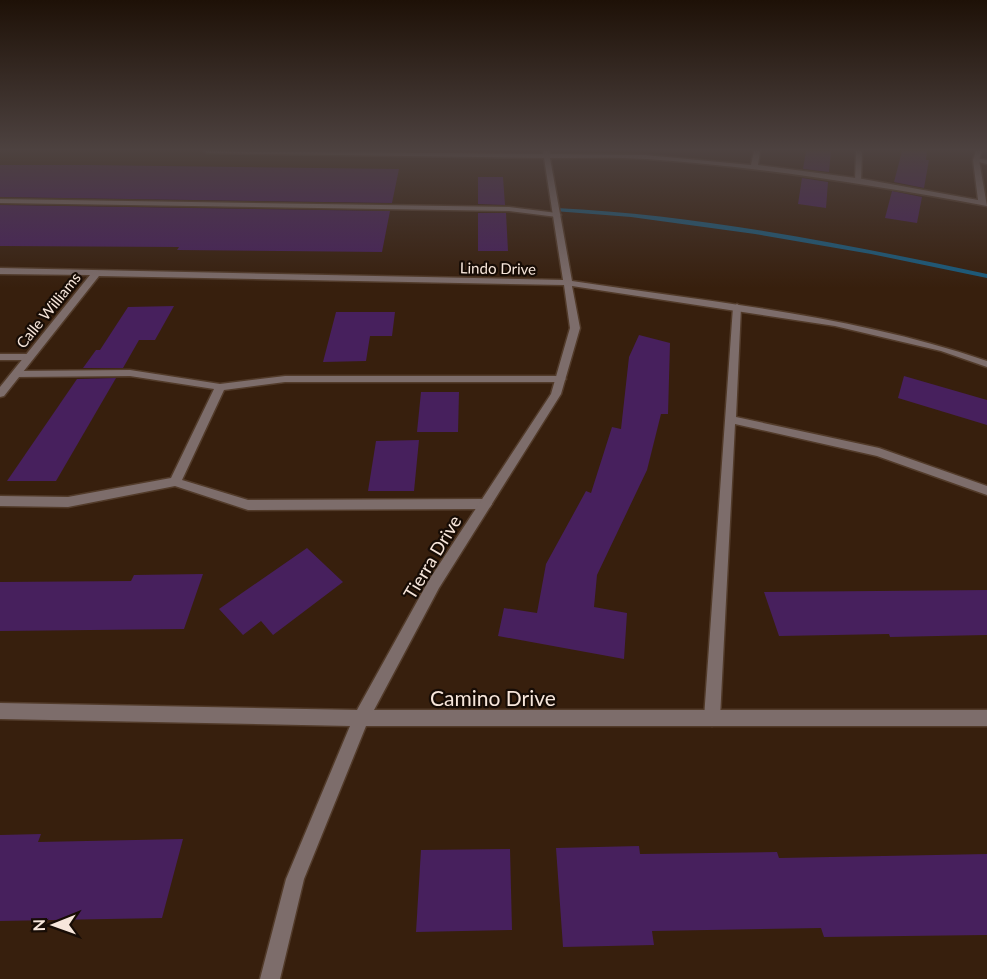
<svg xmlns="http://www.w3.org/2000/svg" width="987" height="979" viewBox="0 0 987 979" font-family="Lato,sans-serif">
  <rect width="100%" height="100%" fill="#371f0d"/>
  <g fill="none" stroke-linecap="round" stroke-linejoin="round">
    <path fill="#185c7f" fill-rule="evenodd" d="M 556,208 C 701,215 845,244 987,274 L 987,278 L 871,254 L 755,234 L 631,217 L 554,211 L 553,210 Z"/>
  </g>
  <g fill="#47205d">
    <polygon points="806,151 831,151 829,172 803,169"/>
    <polygon points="902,151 927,151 926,160 929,160 924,188 894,182"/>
    <polygon points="0,165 89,165 399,169 392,203 0,197"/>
    <polygon points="478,177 503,177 505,205 478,204"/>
    <polygon points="802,178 828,182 826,208 798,204"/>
    <polygon points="892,191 922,197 917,223 885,218"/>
    <polygon points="0,205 390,211 382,252 177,250 179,247 0,246"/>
    <polygon points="478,213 506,213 508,251 478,251"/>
    <polygon points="174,306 155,340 139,340 123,368 83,368 96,350 100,350 128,307"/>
    <polygon points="336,312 395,312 392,336 370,336 366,361 323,362"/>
    <polygon points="639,335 670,343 668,414 661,414 647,470 597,575 594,607 627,613 624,659 498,636 504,608 537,613 546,564 586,491 591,493 612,427 621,429 629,357"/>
    <polygon points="904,376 987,400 987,425 898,398"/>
    <polygon points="116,378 56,481 7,481 77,379"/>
    <polygon points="421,392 459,392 458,432 417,432"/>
    <polygon points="419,440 414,491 368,491 376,441"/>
    <polygon points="307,548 343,582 273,635 261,621 243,635 219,609"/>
    <polygon points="203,574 184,629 0,631 0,582 131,581 134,575"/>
    <polygon points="987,590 987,635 890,637 889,634 779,636 764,592"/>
    <polygon points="41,834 38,842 183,839 162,918 0,921 0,835"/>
    <polygon points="639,846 640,854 777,852 779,858 987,854 987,935 824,937 821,928 652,931 654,945 563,947 556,848"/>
    <polygon points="510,849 512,930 416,932 421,850"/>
  </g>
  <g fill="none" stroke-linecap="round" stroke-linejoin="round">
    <g stroke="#523b2a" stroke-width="3">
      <g id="lane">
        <polygon points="856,151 862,151 861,181 858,183 855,181"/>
        <polygon points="976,158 987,160 987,164 974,161 974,159"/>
        <polygon points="0,199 509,207 557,213 561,215 557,217 509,211 0,203"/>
        <polygon points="737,304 741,307 736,417 879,448 987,486 987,495 877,456 735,424 720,718 718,723 712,726 706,723 704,718 733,307"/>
        <polygon points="0,354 29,354 34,357 29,360 0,360"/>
        <polygon points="130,370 220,384 285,376 561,376 566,379 561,382 285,382 224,390 182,480 248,500 486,499 490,501 492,504 490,507 486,509 248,510 175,486 68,507 0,506 0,496 68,497 171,478 214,389 130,376 16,377 11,374 16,371"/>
      </g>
    </g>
    <g stroke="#523b2a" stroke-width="3">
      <path id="street" d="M 204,151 L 543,154 L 543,151 L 549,151 L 550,154 L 645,155 L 751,165 L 754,151 L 760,151 L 758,165 L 863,179 L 978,200 L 973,160 L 976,151 L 982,151 L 979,160 L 987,206 C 874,185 761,167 647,159 C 615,157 582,158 550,158 L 572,281 C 711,302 854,315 987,361 L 987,367 L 941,351 L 835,326 L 572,286 L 580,328 L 561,394 L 439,588 L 374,710 L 987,710 L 987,726 L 366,726 L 304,879 L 280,979 L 260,979 L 286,879 L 350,726 L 0,719 L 0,703 L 357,710 L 429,580 L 551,394 L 570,328 L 564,285 L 99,276 L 4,396 L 0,397 L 0,387 L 90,275 L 0,274 L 0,268 L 563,280 L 544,158 L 207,153 Z"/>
    </g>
    <use href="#lane" fill="#7d6d6b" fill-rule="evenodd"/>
    <use href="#street" fill="#7d6d6b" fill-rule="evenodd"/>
  </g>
  <linearGradient id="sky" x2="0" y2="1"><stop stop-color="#1e1107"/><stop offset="0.52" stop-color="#4d4240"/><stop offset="1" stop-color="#4d4240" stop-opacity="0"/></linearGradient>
  <rect width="987" height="288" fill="url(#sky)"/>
  <g text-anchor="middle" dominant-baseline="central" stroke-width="4.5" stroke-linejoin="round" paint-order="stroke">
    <g font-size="15" fill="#f7e6db" stroke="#170c05">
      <text transform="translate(498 268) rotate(1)">Lindo Drive</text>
      <text transform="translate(48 310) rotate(-51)">Calle Williams</text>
    </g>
    <g font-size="18" fill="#f7e6db" stroke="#170c05">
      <text transform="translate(432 557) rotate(-59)">Tierra Drive</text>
    </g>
    <g font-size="21" fill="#f7e6db" stroke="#170c05">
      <text x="493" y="697">Camino Drive</text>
    </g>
  </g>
  <g transform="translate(54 925) rotate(269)" stroke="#170c05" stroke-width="4.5" paint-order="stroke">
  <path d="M0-4.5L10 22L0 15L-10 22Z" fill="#f7e6db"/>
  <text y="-9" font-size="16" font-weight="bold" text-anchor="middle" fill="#f7e6db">N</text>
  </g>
</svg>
